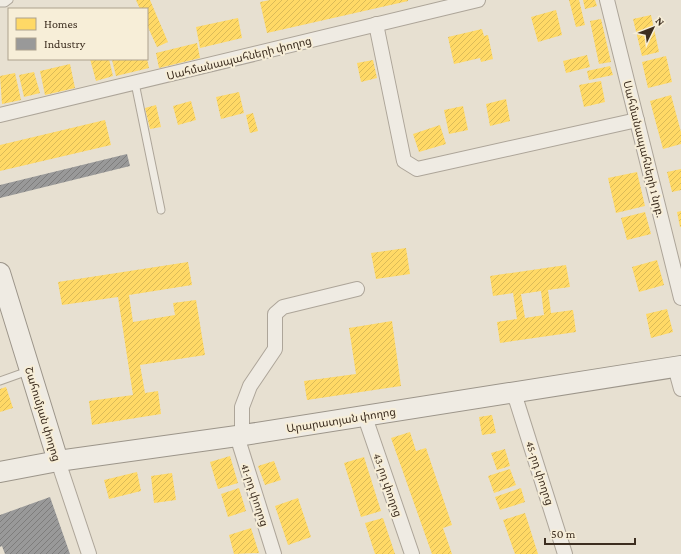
<svg xmlns="http://www.w3.org/2000/svg" width="681" height="554" viewBox="0 0 681 554" font-family="'Crimson Pro','Noto Sans Armenian',serif">
  <defs>
    <pattern id="homes-hatch" width="6" height="6" patternUnits="userSpaceOnUse"><rect width="6" height="6" fill="#ffd966"/><path d="M-1 1l2-2M0 6l6-6M5 7l2-2" fill="none" stroke="#dbbb58"/></pattern>
    <pattern id="industry-hatch" width="6" height="6" patternUnits="userSpaceOnUse"><rect width="6" height="6" fill="#999"/><path d="M-1 1l2-2M0 6l6-6M5 7l2-2" fill="none" stroke="#7e7d7c"/></pattern>
  </defs>
  <rect width="100%" height="100%" fill="#e7e0d1"/>
  <g fill="url(#homes-hatch)" fill-rule="evenodd">
    <polygon points="136,0 150,0 168,42 157,47 147,25 147,9 140,9"/>
    <polygon points="270,0 408,0 408,1 267,33 260,2"/>
    <polygon points="569,0 579,0 585,25 576,27"/>
    <polygon points="583,0 595,0 597,6 585,9"/>
    <polygon points="556,10 562,35 538,42 531,17"/>
    <polygon points="651,15 659,52 642,56 633,19"/>
    <polygon points="238,18 242,38 200,48 196,27"/>
    <polygon points="601,19 611,62 599,64 590,21"/>
    <polygon points="482,29 484,36 488,35 493,59 481,62 480,58 454,64 448,37"/>
    <polygon points="197,43 200,58 159,68 156,53"/>
    <polygon points="587,55 590,67 566,73 563,61"/>
    <polygon points="666,56 672,82 648,88 642,62"/>
    <polygon points="90,59 109,59 113,76 96,81"/>
    <polygon points="118,59 147,59 149,68 116,76 112,60"/>
    <polygon points="373,60 377,78 361,82 357,63"/>
    <polygon points="70,64 75,88 45,95 40,71"/>
    <polygon points="610,66 613,75 589,80 587,71"/>
    <polygon points="34,72 40,93 24,97 19,75"/>
    <polygon points="15,73 21,100 2,104 0,76"/>
    <polygon points="601,81 605,102 584,107 579,85"/>
    <polygon points="239,92 244,113 221,119 216,97"/>
    <polygon points="671,95 681,132 681,144 663,149 650,101"/>
    <polygon points="506,99 510,121 490,126 486,104"/>
    <polygon points="191,101 196,120 178,125 173,106"/>
    <polygon points="156,105 161,127 150,129 145,108"/>
    <polygon points="463,106 468,130 449,134 444,110"/>
    <polygon points="253,113 258,131 250,133 246,115"/>
    <polygon points="105,120 111,145 0,171 0,145"/>
    <polygon points="440,125 446,144 419,152 413,134"/>
    <polygon points="681,169 681,190 672,192 667,172"/>
    <polygon points="637,172 645,206 616,213 608,178"/>
    <polygon points="681,211 681,227 680,227 677,212"/>
    <polygon points="645,212 651,234 627,240 621,218"/>
    <polygon points="406,248 410,274 376,279 371,253"/>
    <polygon points="657,260 664,285 639,292 632,267"/>
    <polygon points="188,262 192,285 129,295 133,322 175,315 173,303 196,300 205,355 140,365 145,393 158,391 161,414 92,425 89,401 133,395 118,297 62,305 58,282"/>
    <path d="M 566,265 L 570,287 L 548,290 L 551,313 L 573,310 L 576,332 L 500,343 L 497,322 L 517,319 L 513,293 L 493,296 L 490,276 ZM 541,291 L 544,315 L 525,318 L 521,294 Z"/>
    <polygon points="667,309 673,332 651,338 646,314"/>
    <polygon points="392,321 401,386 307,400 304,381 356,374 349,328"/>
    <polygon points="6,387 13,408 0,412 0,389"/>
    <polygon points="492,415 496,433 482,435 479,417"/>
    <polygon points="410,432 416,451 426,448 452,525 443,528 452,554 432,554 391,438"/>
    <polygon points="505,449 510,466 497,470 491,453"/>
    <polygon points="230,456 238,483 218,489 210,462"/>
    <polygon points="364,457 381,511 361,517 344,463"/>
    <polygon points="274,461 281,480 265,485 258,466"/>
    <polygon points="510,469 516,485 494,493 488,476"/>
    <polygon points="137,472 141,491 109,499 104,480"/>
    <polygon points="172,473 176,500 154,503 151,476"/>
    <polygon points="239,488 246,511 228,517 221,494"/>
    <polygon points="521,488 525,502 500,510 495,497"/>
    <polygon points="298,498 311,537 288,545 275,506"/>
    <polygon points="525,513 538,554 515,554 503,520"/>
    <polygon points="383,518 395,554 375,554 365,523"/>
    <polygon points="251,528 259,553 234,554 229,535"/>
  </g>
  <g fill="url(#industry-hatch)">
    <polygon points="127,154 130,166 0,198 0,185"/>
    <polygon points="50,497 70,554 5,554 2,546 0,547 0,515"/>
  </g>
  <g fill="none" stroke-linecap="round" stroke-linejoin="round">
    <g stroke="#ada599" stroke-width="9">
      <g id="lane">
        <polyline points="0,3 5,3 9,0"/>
        <polyline points="135,83 161,210"/>
        <polyline points="0,381 28,371"/>
      </g>
    </g>
    <g stroke="#ada599" stroke-width="16">
      <g id="street">
        <polyline points="607,0 681,298"/>
        <polyline points="376,24 404,161 417,169 637,120"/>
        <polyline points="0,115 478,0"/>
        <polyline points="675,367 681,389"/>
        <polyline points="514,393 565,554"/>
        <polyline points="365,417 412,554"/>
        <polyline points="242,435 242,407 250,386 275,349 275,314 283,307 357,289"/>
        <polyline points="237,436 274,554"/>
        <polyline points="58,461 89,554"/>
      </g>
    </g>
    <g stroke="#9c958a" stroke-width="22">
      <g id="secondary">
        <polyline points="0,273 58,461"/>
        <polyline points="0,472 58,461 237,436 681,366"/>
      </g>
    </g>
    <use href="#lane" stroke="#efebe3" stroke-width="7"/>
    <use href="#street" stroke="#efebe3" stroke-width="14"/>
    <use href="#secondary" stroke="#efebe3" stroke-width="20"/>
  </g>
  <g text-anchor="middle" dominant-baseline="central" stroke-width="4" stroke-linejoin="round" paint-order="stroke">
    <g font-size="11" fill="#3d2e20" stroke="#f7eed8">
      <text transform="translate(239 58) rotate(-14)">Սահմանապահների փողոց</text>
      <text transform="translate(644 149) rotate(76)">Սահմանապահների 1 նրբ.</text>
      <text transform="translate(43 414) rotate(73)">Շահումյան փողոց</text>
      <text transform="translate(341 420) rotate(-9)">Արարատյան փողոց</text>
      <text transform="translate(540 473) rotate(72)">45-րդ փողոց</text>
      <text transform="translate(388 485) rotate(71)">43-րդ փողոց</text>
      <text transform="translate(255 495) rotate(72)">41-րդ փողոց</text>
    </g>
  </g>
  <rect x="8" y="8" width="140" height="52" fill="#f7eed8" stroke="#ada18e"/>
  <rect x="16" y="18" width="20" height="12" fill="#ffd966" stroke="#ada18e"/>
  <text x="44" y="28" font-size="12" fill="#3d2e20">Homes</text>
  <rect x="16" y="38" width="20" height="12" fill="#999999" stroke="#ada18e"/>
  <text x="44" y="48" font-size="12" fill="#3d2e20">Industry</text>
  <g transform="translate(653 28) rotate(47)" stroke="#f7eed8" stroke-width="3" paint-order="stroke">
  <path d="M0-3L7 15L0 10L-7 15Z" fill="#3d2e20"/>
  <text y="-6" font-size="11" font-weight="bold" text-anchor="middle" fill="#3d2e20">N</text>
  </g>
  <path d="M545 538v6h90v-6" fill="none" stroke="#3d2e20" stroke-width="2"/>
  <text x="551" y="538" font-size="12" fill="#3d2e20" stroke="#f7eed8" stroke-width="3" paint-order="stroke">50 m</text>
</svg>
